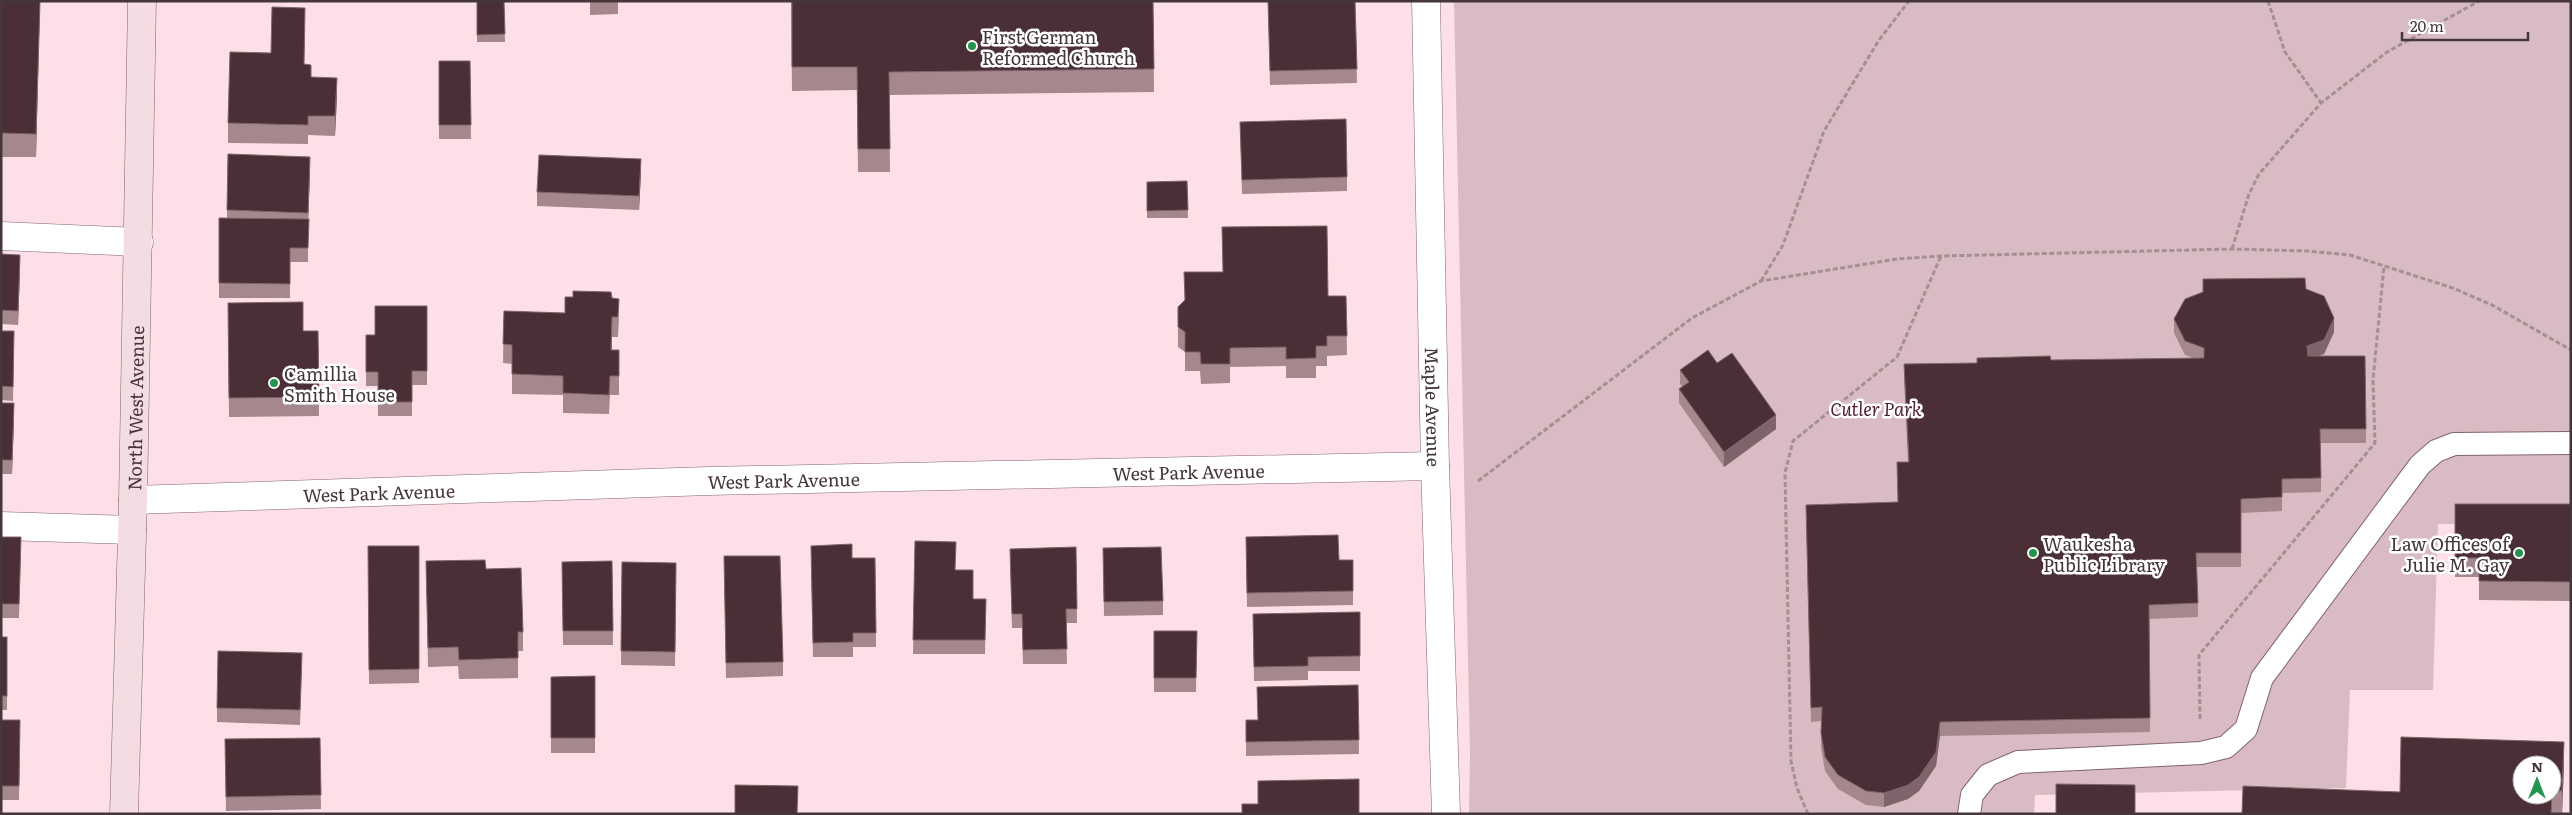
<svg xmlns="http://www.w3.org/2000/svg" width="2572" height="815" viewBox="0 0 2572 815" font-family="Literata,serif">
  <rect width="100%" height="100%" fill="#fde0e7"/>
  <polygon fill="#d9bcc3" points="1454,1 2571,1 2571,523 2438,524 2433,690 2350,690 2346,788 2035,795 2034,814 1469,814 1470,753"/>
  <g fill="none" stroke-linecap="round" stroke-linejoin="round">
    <g stroke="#83646c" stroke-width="24">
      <polyline id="lane" points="1969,814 1972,795 1988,775 2018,762 2201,753 2226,747 2246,729 2262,678 2420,465 2436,451 2454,444 2571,443"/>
    </g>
    <g stroke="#83646c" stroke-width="29">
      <g id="street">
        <path id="s1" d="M 1426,1 L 1435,466 L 1446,814"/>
        <polyline points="1,236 139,242"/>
        <path id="s2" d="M 133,500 L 709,481 L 1435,466"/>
        <polyline points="1,526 132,530"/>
      </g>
    </g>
    <g stroke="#83646c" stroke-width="29">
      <g id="secondary">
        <path id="s3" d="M 124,814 L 133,500 L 142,1"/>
      </g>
    </g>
    <g stroke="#a58f94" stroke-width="3" stroke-dasharray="5 2.5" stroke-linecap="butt">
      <polyline points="2268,1 2285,52 2321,103"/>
      <polyline points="2232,249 2249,194 2259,174 2321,103 2387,52 2479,1"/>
      <polyline points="1761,281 1783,245 1824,131 1879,40 1909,1"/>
      <polyline points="1478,481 1692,318 1761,281 1897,259 1941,256 2232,249 2307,251 2350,255 2453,288 2492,305 2571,350"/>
      <polyline points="2200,719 2199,655 2375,443 2373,380 2384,266"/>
      <polyline points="1808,814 1797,788 1791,761 1785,473 1793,441 1897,357 1941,256"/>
    </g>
    <use href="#lane" stroke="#fff" stroke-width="22"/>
    <use href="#street" stroke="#fff" stroke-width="28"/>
    <use href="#secondary" stroke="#f4dce3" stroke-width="28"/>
  </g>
  <g fill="#a4888e">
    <polygon points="1,1 40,1 36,157 1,157"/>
    <polygon points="477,1 504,1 505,42 477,42"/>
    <polygon points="590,1 618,1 618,14 590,15"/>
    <polygon points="791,1 1153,1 1154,92 889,95 890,172 858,172 857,90 792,91"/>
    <polygon points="1268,1 1355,1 1357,83 1270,85"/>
    <polygon points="305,27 304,64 311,77 337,97 335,136 308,135 308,144 228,143 228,123 271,53"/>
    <polygon points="439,61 470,61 471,139 439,139"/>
    <polygon points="1240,122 1347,177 1347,191 1242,194"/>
    <polygon points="228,154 310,171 308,219 308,262 290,262 290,298 219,298 219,218 227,218"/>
    <polygon points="641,173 639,210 537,206 537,192"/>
    <polygon points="1187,181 1188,218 1147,218 1147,182"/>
    <polygon points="1,254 20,269 18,325 1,324"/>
    <polygon points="2306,289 2334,332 2324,354 2318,356 2365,356 2366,443 2321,443 2321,492 2282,493 2282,511 2241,513 2241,567 2197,567 2198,617 2149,619 2150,732 1940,736 1936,766 1919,791 1908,799 1884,807 1866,805 1838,789 1825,771 1821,747 1821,721 1811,722 1806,519 1898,502 1908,462 1904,378 1904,364 1977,363 1977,358 2051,360 2193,358 2185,355 2174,333 2174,319"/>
    <polygon points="1328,296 1346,296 1347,355 1327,356 1327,366 1316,366 1316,378 1286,378 1286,366 1230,367 1230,383 1201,384 1200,371 1185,371 1185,352 1178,347 1178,307"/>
    <polygon points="612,298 619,318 618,337 612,337 612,350 619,370 619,395 610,395 609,414 563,413 563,395 512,394 512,364 503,363 504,311 565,313"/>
    <polygon points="228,303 303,331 318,331 319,416 229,417"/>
    <polygon points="427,306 427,385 412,385 412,416 378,416 378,386 366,386 366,335 375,335"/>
    <polygon points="1,331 14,345 13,401 1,400"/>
    <polygon points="1717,363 1776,429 1724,467 1679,403 1679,389 1682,386 1680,384 1680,370"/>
    <polygon points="1,403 14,417 12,474 1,474"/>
    <polygon points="2455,504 2571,504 2571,601 2479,600 2479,577 2455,577"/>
    <polygon points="1,537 21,551 19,618 1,618"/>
    <polygon points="1246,537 1339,560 1353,560 1353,605 1247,607"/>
    <polygon points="915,541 956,570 973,599 986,599 985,654 913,654"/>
    <polygon points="368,546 419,546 419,683 369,684"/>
    <polygon points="1076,547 1077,623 1066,623 1067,664 1023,664 1022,628 1012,628 1010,563"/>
    <polygon points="1103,548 1163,601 1163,615 1104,616"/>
    <polygon points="724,556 783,662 783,676 726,678"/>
    <polygon points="875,558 876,647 853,647 853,657 813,657 811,560"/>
    <polygon points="426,561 486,569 523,632 523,651 518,651 518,678 459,679 458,666 428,667"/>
    <polygon points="612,561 613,645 563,645 562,562"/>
    <polygon points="622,562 676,563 675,666 621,665"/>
    <polygon points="1360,612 1360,671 1308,671 1308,680 1254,681 1253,614"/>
    <polygon points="1154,631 1197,631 1196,692 1154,692"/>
    <rect x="1" y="637" width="6" height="73"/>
    <polygon points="302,667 300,725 217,722 217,708"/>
    <polygon points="595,676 595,753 551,753 551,677"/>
    <polygon points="1358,685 1359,754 1246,756 1246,720 1258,720"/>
    <polygon points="1,720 20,734 19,800 1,800"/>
    <polygon points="320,738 321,809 226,811 225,739"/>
    <polygon points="2564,765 2562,814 2242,814 2400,792"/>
  </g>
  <g fill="#80646b">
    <polygon points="40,1 36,157 36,134"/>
    <polygon points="337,78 337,97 335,136 335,116"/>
    <polygon points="310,157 310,171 308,227 308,213"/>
    <polygon points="641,159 641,173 639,210 639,196"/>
    <polygon points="20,255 20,269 18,325 18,311"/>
    <polygon points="2334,318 2334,332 2324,354 2307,360 2307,346"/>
    <polygon points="14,403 14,417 12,474 12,460"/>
    <polygon points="1776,415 1776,429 1724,467 1724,452"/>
    <polygon points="1940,722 1940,736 1936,766 1919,791 1908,799 1884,807 1884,793"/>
    <polygon points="2564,742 2564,765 2562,814 2562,791"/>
  </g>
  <g fill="#4a2f36" stroke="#80646b">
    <polygon points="1,1 40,1 36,134 1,133"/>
    <polygon points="477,1 504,1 505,34 477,35"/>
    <polygon points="792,1 1153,1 1154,69 889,72 890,149 858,149 857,67 792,67"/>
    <polygon points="1268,1 1355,1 1357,69 1270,71"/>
    <polygon points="272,7 305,8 304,64 311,65 311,77 337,78 335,116 308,116 308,125 228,123 230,52 271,53"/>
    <polygon points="439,61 470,61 471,125 439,125"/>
    <polygon points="1346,119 1347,177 1242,180 1240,122"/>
    <polygon points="228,154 310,157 308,213 227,210"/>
    <polygon points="539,155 641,159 639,196 537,192"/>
    <polygon points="1187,181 1188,210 1147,211 1147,182"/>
    <polygon points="219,218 309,219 308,248 290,248 290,284 219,283"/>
    <polygon points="1327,226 1328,296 1346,296 1347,336 1327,336 1327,346 1316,346 1316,358 1286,359 1286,347 1230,348 1230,364 1201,364 1200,352 1185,352 1185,332 1178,327 1178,307 1185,300 1184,272 1223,272 1222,227"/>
    <polygon points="1,254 20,255 18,311 1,310"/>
    <polygon points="2305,278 2306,289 2324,296 2334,318 2324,340 2307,346 2308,356 2365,356 2366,429 2320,429 2321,478 2282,479 2282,497 2241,499 2241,553 2196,553 2198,603 2149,605 2150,718 1940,722 1936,752 1919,777 1908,785 1884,793 1866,791 1838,775 1825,757 1821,733 1822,707 1811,708 1806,505 1898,502 1897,462 1909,462 1904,364 1977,363 1977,358 2050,356 2051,360 2204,358 2204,348 2185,341 2174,319 2185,299 2203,292 2203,279"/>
    <polygon points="573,291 611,292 612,298 619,299 618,317 612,317 611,350 619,350 619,376 610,376 609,395 563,393 563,376 512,374 512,345 503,344 504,311 565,313 565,297 573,297"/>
    <polygon points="303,302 303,331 318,331 319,397 229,398 228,303"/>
    <polygon points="375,306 427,306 427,371 412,371 412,402 378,402 378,372 366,372 366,335 375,335"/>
    <polygon points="1,331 14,331 13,387 1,386"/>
    <polygon points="1708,350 1717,363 1732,353 1776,415 1724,452 1679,389 1689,382 1680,370"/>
    <polygon points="1,403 14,403 12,460 1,460"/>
    <polygon points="2455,504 2571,504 2571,582 2479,581 2479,558 2455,558"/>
    <polygon points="1338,535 1339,560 1353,560 1353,591 1247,593 1246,537"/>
    <polygon points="1,537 21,537 19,604 1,604"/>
    <polygon points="915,541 956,542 955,570 973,570 973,599 986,599 985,640 913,640"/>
    <polygon points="852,544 852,558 875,558 876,633 853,633 853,642 813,643 811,546"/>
    <polygon points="368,546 419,546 419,669 369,670"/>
    <polygon points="1076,547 1077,609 1066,609 1067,649 1023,650 1022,614 1012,614 1010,549"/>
    <polygon points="1161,547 1163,601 1104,602 1103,548"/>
    <polygon points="724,556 780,556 783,662 726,663"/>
    <polygon points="485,560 486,569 521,568 523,632 518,632 518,658 459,660 458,647 428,648 426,561"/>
    <polygon points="612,561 613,631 563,631 562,562"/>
    <polygon points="622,562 676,563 675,652 621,651"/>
    <polygon points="1360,612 1360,656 1308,657 1308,666 1254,667 1253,614"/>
    <polygon points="1154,631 1197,631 1196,678 1154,678"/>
    <rect x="1" y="637" width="6" height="59"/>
    <polygon points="218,651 302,653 300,710 217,708"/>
    <polygon points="595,676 595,738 551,738 551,677"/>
    <polygon points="1358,685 1359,740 1246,742 1246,720 1258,720 1257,687"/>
    <polygon points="1,720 20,720 19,786 1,786"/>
    <polygon points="2401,737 2564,742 2562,791 2552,790 2552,765 2522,765 2522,795 2552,795 2551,814 2242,814 2243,786 2400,792"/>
    <polygon points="320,738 321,795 226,797 225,739"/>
    <polygon points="1359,779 1359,814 1242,814 1242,804 1258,804 1258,781"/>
    <polygon points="2056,784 2135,785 2135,814 2056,814"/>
    <polygon points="735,785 798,786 797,814 735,814"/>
  </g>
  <g fill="#24944e" stroke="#fff" stroke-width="2">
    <circle cx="972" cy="46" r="5"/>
    <circle cx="274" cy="383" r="5"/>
    <circle cx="2033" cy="553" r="5"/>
    <circle cx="2519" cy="553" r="5"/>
  </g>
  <g text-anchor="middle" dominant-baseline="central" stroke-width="5" stroke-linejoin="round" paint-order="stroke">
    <g font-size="18" fill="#44363a" stroke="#fff" text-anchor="start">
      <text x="982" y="36">First German<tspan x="982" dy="21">Reformed Church</tspan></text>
      <text x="284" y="373">Camillia<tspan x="284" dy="21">Smith House</tspan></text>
      <text x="2043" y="543">Waukesha<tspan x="2043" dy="21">Public Library</tspan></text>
      <text x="2509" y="543" text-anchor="end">Law Offices of<tspan x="2509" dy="21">Julie M. Gay</tspan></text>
    </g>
    <g font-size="18" fill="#44363a" stroke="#fff">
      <text stroke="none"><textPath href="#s3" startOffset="406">North West Avenue</textPath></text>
      <text stroke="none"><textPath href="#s1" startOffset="406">Maple Avenue</textPath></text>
      <text stroke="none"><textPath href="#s2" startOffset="1056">West Park Avenue</textPath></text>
      <text stroke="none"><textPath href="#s2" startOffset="651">West Park Avenue</textPath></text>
      <text stroke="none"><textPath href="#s2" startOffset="246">West Park Avenue</textPath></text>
    </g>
    <g font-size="18" font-style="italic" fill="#522232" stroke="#fff">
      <text x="1876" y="408">Cutler Park</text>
    </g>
  </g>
  <rect width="2572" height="815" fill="none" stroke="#44363a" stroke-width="5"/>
  <g transform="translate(2537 780)"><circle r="24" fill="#ffffff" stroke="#b4afb0"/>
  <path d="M0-4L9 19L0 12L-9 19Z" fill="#24944e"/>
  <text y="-8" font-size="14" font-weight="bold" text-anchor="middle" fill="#44363a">N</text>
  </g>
  <path d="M2402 32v8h126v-8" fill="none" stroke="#44363a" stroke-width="2.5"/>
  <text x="2410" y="32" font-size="15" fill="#44363a" stroke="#ffffff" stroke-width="4" paint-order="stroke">20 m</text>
</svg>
